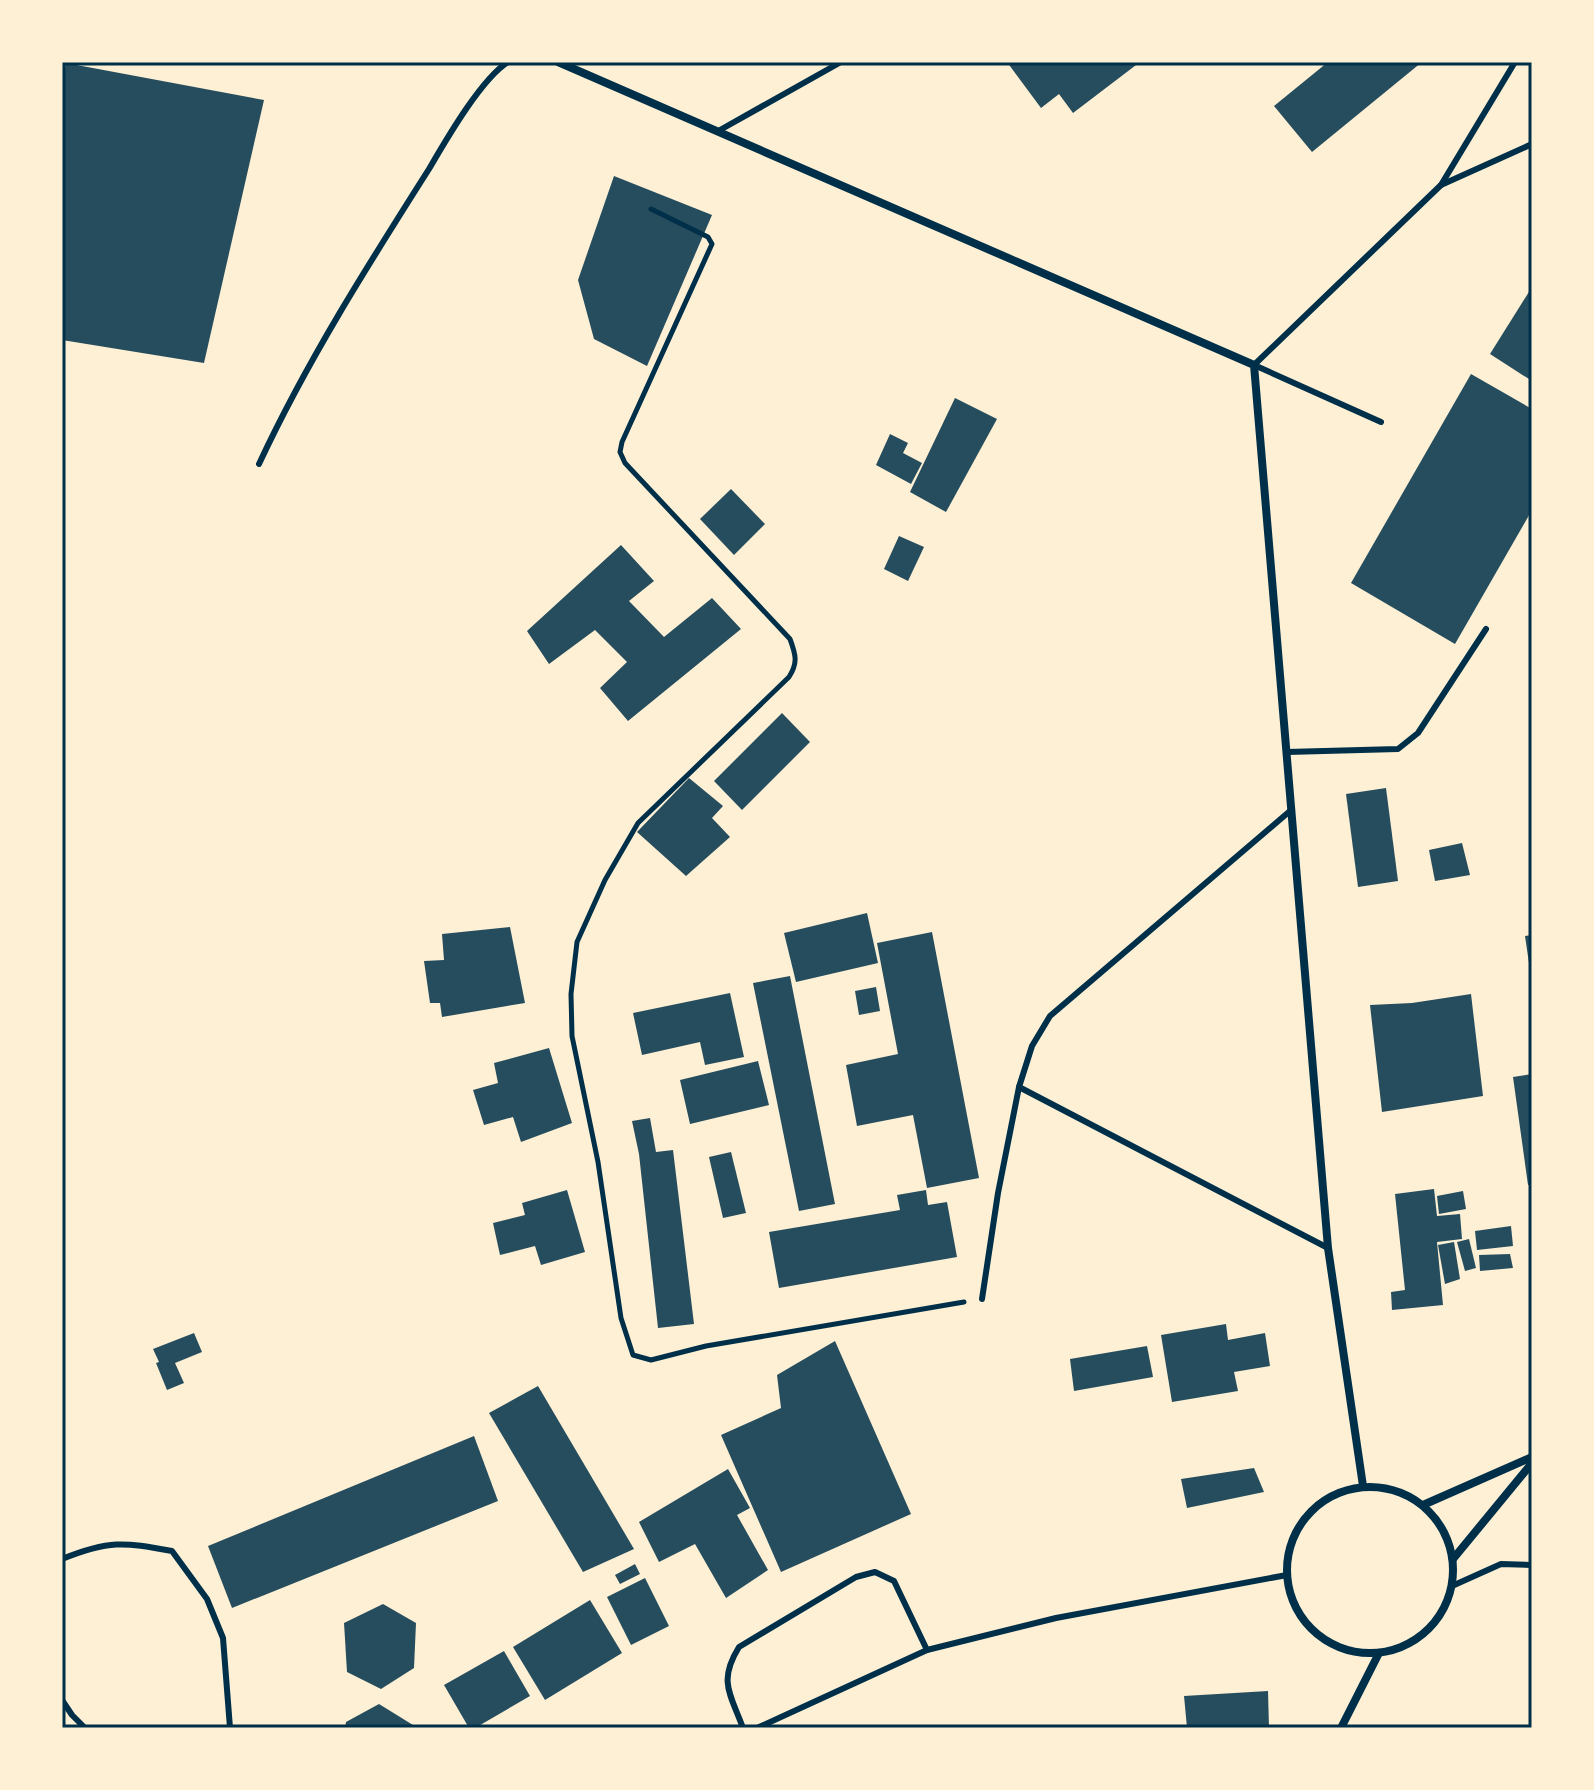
<svg xmlns="http://www.w3.org/2000/svg" width="1594" height="1790" viewBox="0 0 1594 1790" font-family="'Titillium Web',sans-serif">
	<style>
		.building { fill: #264d5e }
		.lines { fill: none; stroke-linecap: round; stroke-linejoin: round }
		.path { stroke: #003049; stroke-width: 5 }
		.service { stroke: #003049; stroke-width: 6 }
		.minor { stroke: #003049; stroke-width: 8 }
		.neatline { fill: none; stroke: #003049; stroke-width: 3 }
	</style>
	<rect width="100%" height="100%" fill="#fdf0d5"/>
	<!-- building -->
	<g class="building">
		<polygon points="1007,62 1140,62 1073,113 1059,94 1041,108"/>
		<polygon points="1328,62 1422,62 1312,152 1274,106"/>
		<polygon points="66,63 264,100 204,363 62,340 62,81"/>
		<polygon points="614,176 712,215 647,366 594,339 578,280"/>
		<polygon points="1532,287 1532,381 1490,354"/>
		<polygon points="1471,374 1532,409 1532,510 1455,644 1351,583"/>
		<polygon points="955,398 997,419 946,512 910,492"/>
		<polygon points="890,434 908,443 903,453 922,463 911,484 876,465"/>
		<polygon points="731,489 765,524 734,555 700,519"/>
		<polygon points="899,536 924,547 908,581 884,569"/>
		<polygon points="621,545 654,581 629,601 664,637 712,598 741,629 628,721 600,688 627,662 595,630 549,664 527,631"/>
		<polygon points="782,713 810,742 742,810 714,781"/>
		<polygon points="689,778 723,806 712,818 730,837 686,876 637,832"/>
		<polygon points="1386,788 1398,881 1358,887 1346,794"/>
		<polygon points="1462,843 1470,875 1435,881 1429,850"/>
		<polygon points="867,913 878,963 796,982 784,933"/>
		<polygon points="510,927 525,1003 442,1017 440,1003 430,1003 424,961 444,960 442,934"/>
		<polygon points="932,932 979,1178 927,1188 913,1115 857,1126 846,1065 898,1054 877,943"/>
		<polygon points="1532,935 1532,970 1530,970 1525,936"/>
		<polygon points="790,976 835,1204 799,1211 753,983"/>
		<polygon points="876,987 880,1011 859,1015 855,991"/>
		<polygon points="730,993 744,1057 705,1065 700,1042 642,1055 633,1013"/>
		<polygon points="1471,994 1483,1096 1382,1112 1370,1005 1412,1003"/>
		<polygon points="549,1048 572,1123 521,1142 513,1117 484,1125 473,1090 498,1083 494,1063"/>
		<polygon points="758,1061 769,1105 690,1124 680,1080"/>
		<polygon points="1532,1074 1532,1185 1528,1185 1513,1077"/>
		<polygon points="650,1118 656,1152 673,1150 694,1324 658,1328 639,1154 632,1121"/>
		<polygon points="731,1152 746,1213 723,1218 709,1157"/>
		<polygon points="1434,1189 1437,1216 1460,1214 1462,1239 1437,1242 1443,1305 1392,1310 1391,1292 1405,1290 1395,1194"/>
		<polygon points="567,1190 585,1252 541,1265 535,1246 500,1255 493,1223 525,1215 522,1203"/>
		<polygon points="926,1190 928,1205 947,1202 957,1257 779,1288 769,1232 900,1210 897,1195"/>
		<polygon points="1463,1191 1466,1209 1439,1214 1437,1196"/>
		<polygon points="1511,1226 1513,1246 1477,1250 1475,1231"/>
		<polygon points="1469,1239 1476,1268 1465,1271 1457,1242"/>
		<polygon points="1454,1242 1460,1279 1445,1284 1438,1245"/>
		<polygon points="1510,1254 1513,1268 1480,1271 1479,1255"/>
		<polygon points="1226,1324 1228,1340 1265,1333 1270,1366 1234,1372 1238,1391 1172,1402 1161,1335"/>
		<polygon points="194,1333 202,1352 175,1363 184,1383 167,1390 156,1363 159,1362 153,1349"/>
		<polygon points="835,1341 911,1514 781,1572 721,1435 781,1408 777,1375"/>
		<polygon points="1147,1346 1153,1377 1074,1391 1070,1359"/>
		<polygon points="538,1386 634,1549 583,1572 489,1413"/>
		<polygon points="474,1436 498,1501 232,1608 208,1546"/>
		<polygon points="1254,1468 1264,1492 1187,1508 1181,1479"/>
		<polygon points="728,1469 750,1508 737,1515 768,1570 726,1598 695,1544 659,1562 639,1522"/>
		<polygon points="635,1564 640,1574 620,1584 615,1575"/>
		<polygon points="645,1578 669,1626 631,1645 607,1597"/>
		<polygon points="590,1600 622,1653 545,1700 513,1647"/>
		<polygon points="383,1604 416,1623 414,1668 381,1689 347,1672 344,1623"/>
		<polygon points="504,1651 530,1696 475,1728 469,1728 444,1685"/>
		<polygon points="1268,1691 1269,1728 1187,1728 1184,1696"/>
		<polygon points="379,1704 413,1725 413,1728 345,1728 346,1722"/>
	</g>
	<g class="lines">
		<!-- path -->
		<path class="path" d="M651 209 708 237 712 244 622 442 620 452 625 463 790 639C796 655 798 663 789 677L638 823 605 880 577 942 571 994 572 1036 598 1162 621 1318 633 1355 651 1360 706 1346 964 1302"/>
		<!-- service -->
		<g class="service">
			<polyline points="720,130 841,62"/>
			<polyline points="1441,185 1532,144"/>
			<polyline points="1381,422 1254,365 1441,185 1515,62"/>
			<path d="M259 464C307 361 368 265 429 169 446 140 481 79 508 62"/>
			<polyline points="1287,752 1398,749 1418,733 1486,629"/>
			<polyline points="1290,811 1050,1016 1032,1046 1019,1087 1328,1248"/>
			<polyline points="982,1299 998,1193 1019,1087"/>
			<path d="M62 1559C109 1540 123 1542 172 1551L207 1599 223 1638 230 1728"/>
			<polyline points="1452,1586 1501,1564 1532,1565"/>
			<polyline points="62,1700 72,1715 85,1728"/>
			<path d="M743 1728C730 1693 718 1681 739 1647L856 1577 875 1572 894 1581 927 1650"/>
			<polyline points="757,1728 927,1650 1056,1618 1287,1575"/>
		</g>
		<!-- minor -->
		<g class="minor">
			<polyline points="558,62 1254,365 1328,1248 1363,1486"/>
			<circle cx="1370" cy="1570" r="83"/>
			<polyline points="1423,1505 1532,1457"/>
			<polyline points="1453,1559 1532,1463"/>
			<polyline points="1341,1728 1379,1653"/>
		</g>
	</g>
	<!-- border -->
	<rect width="1594" height="1790" fill="none" stroke="#fdf0d5" stroke-width="128"/>
	<rect x="64" y="64" width="1466" height="1662" class="neatline"/>
</svg>
